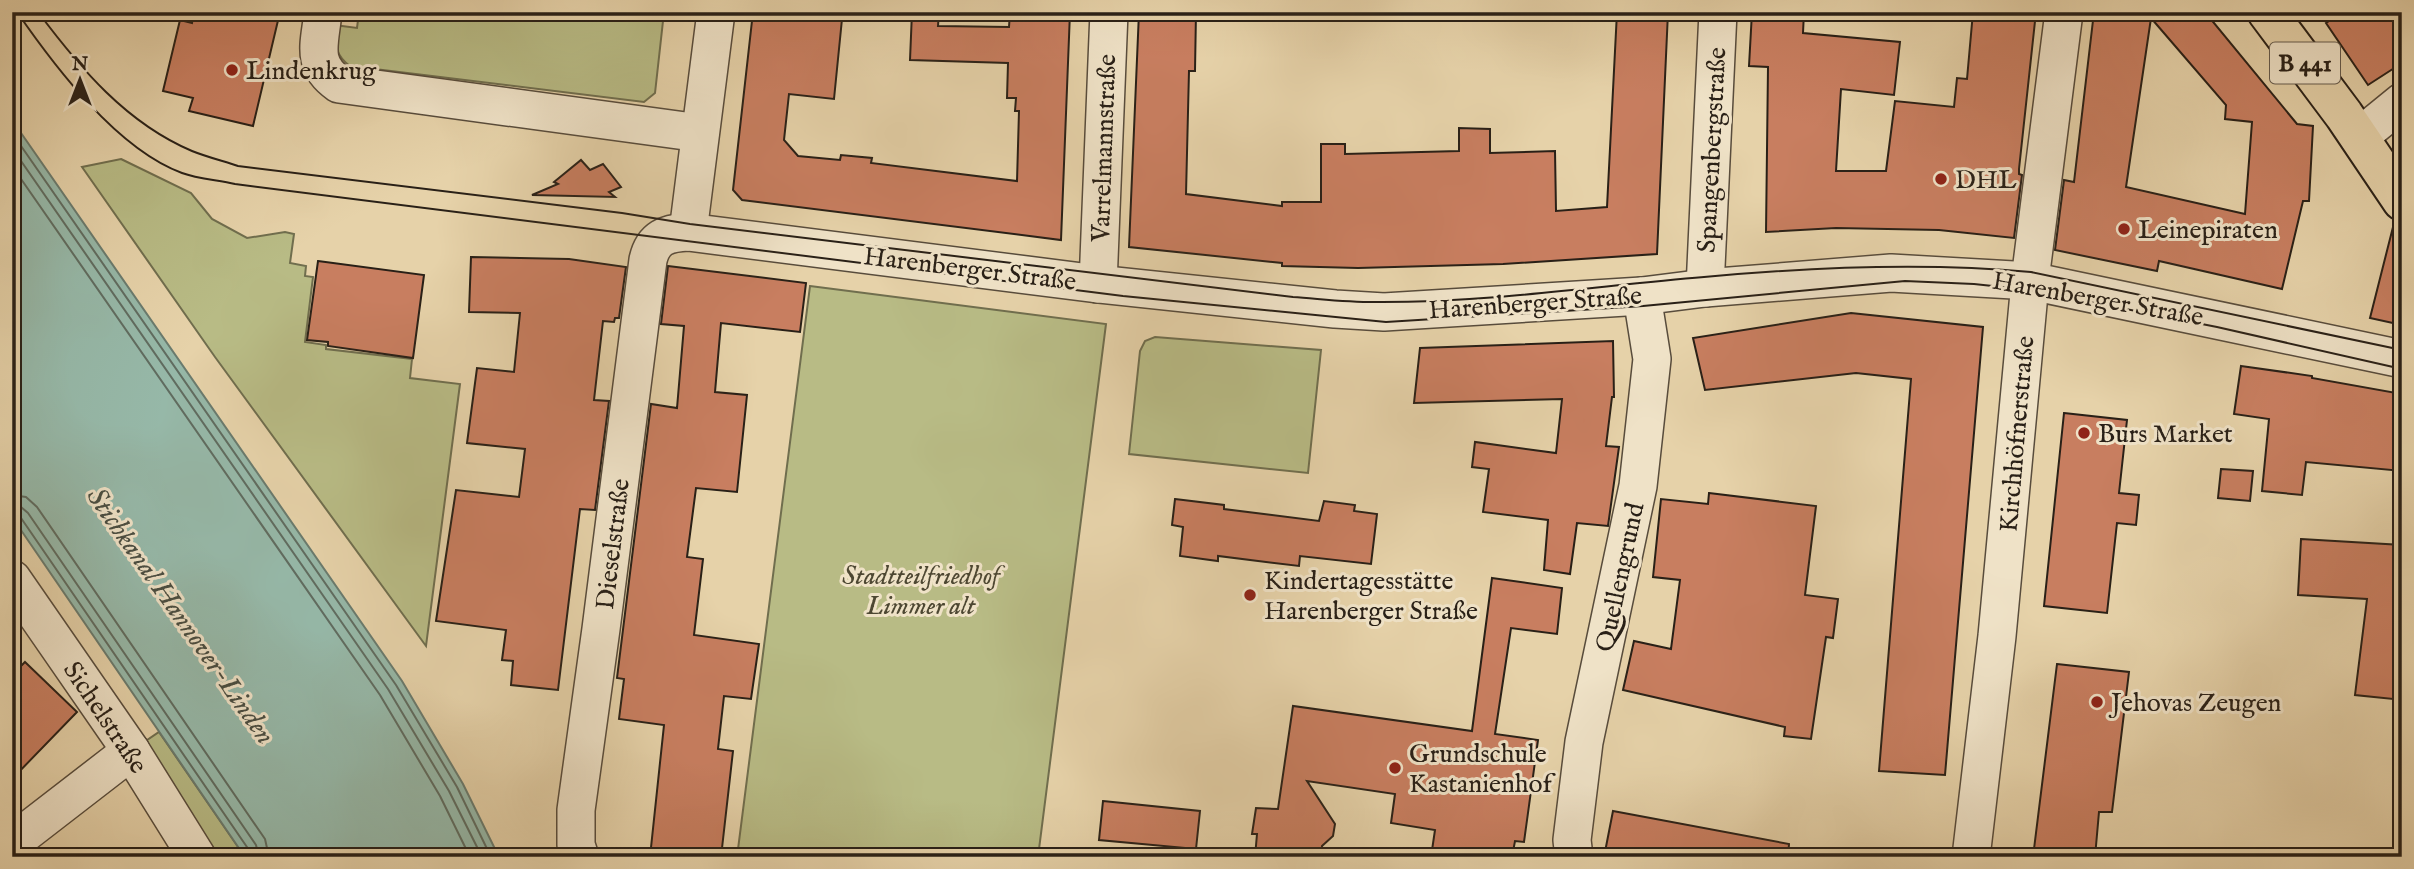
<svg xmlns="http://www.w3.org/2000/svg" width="2414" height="869" viewBox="0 0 2414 869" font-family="'IM FELL English',serif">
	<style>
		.green { fill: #b8bb85; stroke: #706e4e; stroke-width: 2 }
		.water { fill: #96b8a8; stroke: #6a7b6e; stroke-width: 2 }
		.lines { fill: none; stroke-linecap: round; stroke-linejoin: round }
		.shore { stroke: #606c60; stroke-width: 2 }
		.building { fill: #c87e60; stroke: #292017; stroke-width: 2; fill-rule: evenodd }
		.minor-casing { stroke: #584c3c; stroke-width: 40 }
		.major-casing { stroke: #292017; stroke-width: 42 }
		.minor { stroke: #efe2c7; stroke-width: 37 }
		.major { stroke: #e6d2a9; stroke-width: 38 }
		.tram { stroke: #292017; stroke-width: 2 }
		.poi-dot { fill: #8f2418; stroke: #efe2c7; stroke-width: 2.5 }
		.labels { text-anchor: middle; stroke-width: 6; stroke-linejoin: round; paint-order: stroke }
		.shield { fill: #efe2c7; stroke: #645a4c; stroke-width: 2 }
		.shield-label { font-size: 24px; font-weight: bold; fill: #292017 }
		.poi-label { font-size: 26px; fill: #292017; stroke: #efe2c7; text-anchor: start }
		.street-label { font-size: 26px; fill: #292017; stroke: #efe2c7 }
		.park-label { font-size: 26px; font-style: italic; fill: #4d4732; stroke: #efe2c7 }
		.water-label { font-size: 28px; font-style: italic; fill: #4a4e42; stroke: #efe2c7 }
	</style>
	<rect width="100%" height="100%" fill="#e6d2a9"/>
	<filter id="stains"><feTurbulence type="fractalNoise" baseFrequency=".00286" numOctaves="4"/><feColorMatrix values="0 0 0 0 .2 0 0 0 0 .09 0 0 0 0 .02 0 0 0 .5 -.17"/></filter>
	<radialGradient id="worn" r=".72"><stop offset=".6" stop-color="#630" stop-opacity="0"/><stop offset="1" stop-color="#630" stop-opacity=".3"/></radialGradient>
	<!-- green -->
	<g class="green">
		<path d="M359 12H664L655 93 644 102 350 66C335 56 335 43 334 25L357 28Z"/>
		<polygon points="121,159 191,193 212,219 247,238 285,232 294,234 290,263 306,266 305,276 313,277 305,342 326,345 326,349 412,359 410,378 460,384 426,646 215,357 82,167"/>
		<polygon points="810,286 1106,324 1038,857 737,857"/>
		<polygon points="1155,337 1321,350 1308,473 1129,454 1140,351 1145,341"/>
		<polygon points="159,732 245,857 197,857 131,751"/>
	</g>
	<!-- water -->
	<polygon class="water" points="12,120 402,681 463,784 499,857 245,857 12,517"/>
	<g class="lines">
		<!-- shore -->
		<g class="shore">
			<polyline points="12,133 396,685 457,787 491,857"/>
			<polyline points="12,148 388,689 449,791 482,857"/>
			<polyline points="12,166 380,695 440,796 470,857"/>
			<polyline points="12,495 26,497 37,507 265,839 269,857"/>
			<polyline points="12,505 21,507 28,513 256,845 259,857"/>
			<polyline points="12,514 21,518 249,850 250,857"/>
		</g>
	</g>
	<!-- building -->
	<g class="building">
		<polygon points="194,12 280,12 253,126 189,111 193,98 163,91 180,20 192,23"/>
		<polygon points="753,12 779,12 842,19 834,99 789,94 784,140 798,156 840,160 841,155 872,158 871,163 1017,181 1019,111 1015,111 1016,98 1007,98 1008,63 910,60 912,12 939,12 938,26 1009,27 1010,12 1070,12 1061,240 742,200 733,190"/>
		<polygon points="1139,12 1196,12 1195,71 1189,71 1186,194 1282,206 1282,202 1321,202 1321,144 1345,144 1345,154 1459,151 1459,128 1490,129 1490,153 1555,151 1556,211 1607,207 1617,12 1668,12 1657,254 1503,264 1358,268 1282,266 1282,263 1129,247"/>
		<polygon points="1752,12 1804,12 1803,33 1900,42 1894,95 1841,89 1836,171 1886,171 1895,101 1954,107 1957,78 1967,79 1973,12 2036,12 2019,169 2019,174 2022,175 2014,238 1939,230 1836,228 1766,232 1768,67 1749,66"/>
		<path d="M2094 12H2205L2297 124 2313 126 2309 201H2303L2282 289 2159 261 2157 271 2055 250 2064 180 2074 182ZM2151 18 2226 105 2225 119 2252 122 2245 214 2126 187Z"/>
		<polygon points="2343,12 2391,12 2402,29 2402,63 2368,85 2326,23"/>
		<polygon points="581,160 590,170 603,164 621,187 609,192 615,197 532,195 558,184 554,182"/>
		<polygon points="2393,227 2402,228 2402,325 2370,318"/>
		<polygon points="471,257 569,259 626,267 619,318 615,318 614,322 603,321 594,400 609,401 595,510 580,509 558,690 511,685 513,661 502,660 506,630 436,621 456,490 519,497 525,449 467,443 477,368 514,372 520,313 469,312"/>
		<polygon points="318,261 424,275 413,358 328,346 328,342 307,340"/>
		<polygon points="668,266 806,283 800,332 721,323 715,392 747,395 737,492 696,488 687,557 703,559 694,635 759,644 751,699 724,696 718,749 733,751 721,857 650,857 664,725 619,719 624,679 617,678 651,404 677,408 684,326 661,324"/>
		<polygon points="1851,313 1983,327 1945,775 1879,771 1911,379 1856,373 1705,390 1693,338"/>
		<polygon points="1613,341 1614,397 1612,397 1606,446 1619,447 1608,526 1577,523 1570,574 1544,570 1548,520 1483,512 1489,469 1472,467 1475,442 1556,453 1562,399 1414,403 1420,348"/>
		<polygon points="2241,366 2312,376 2312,378 2402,394 2402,471 2306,462 2302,495 2262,491 2269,419 2234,414"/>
		<polygon points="2064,413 2127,420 2119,493 2139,495 2136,525 2117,523 2107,613 2044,606"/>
		<polygon points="2221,469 2253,471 2250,501 2218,498"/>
		<polygon points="1709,493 1816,506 1805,595 1838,599 1833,638 1826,637 1811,739 1784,736 1785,727 1623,690 1634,641 1671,649 1680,580 1653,577 1661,499 1708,504"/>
		<polygon points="1175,499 1224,505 1224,509 1319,521 1324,501 1355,505 1354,511 1377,514 1371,564 1300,556 1299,566 1218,556 1218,561 1180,556 1183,527 1172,525"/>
		<polygon points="2301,539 2402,545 2402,680 2396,679 2393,699 2355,695 2367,599 2298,595"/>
		<polygon points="1492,578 1562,588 1557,634 1511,628 1495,734 1538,740 1524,842 1515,841 1512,857 1431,857 1435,830 1391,823 1395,794 1307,781 1335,824 1333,836 1322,846 1321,857 1255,857 1257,834 1252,834 1256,808 1278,809 1293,706 1472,731"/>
		<polygon points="25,662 77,712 12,779 12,675"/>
		<polygon points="2057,664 2129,672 2112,812 2099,812 2095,857 2033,857"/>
		<polygon points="1103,801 1200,811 1196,849 1099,840"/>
		<polygon points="1613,811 1789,844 1788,857 1604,857"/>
	</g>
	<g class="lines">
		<defs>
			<g id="minor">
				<path d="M323 12C320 43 310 64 339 84L700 133"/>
				<polyline points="2359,137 2402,102"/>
				<polyline points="688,232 716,12"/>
				<polyline points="1098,284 1109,12"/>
				<polyline points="1705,288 1718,12"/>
				<polyline points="12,579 131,751 197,857"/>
				<polyline points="12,843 131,751"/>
				<path d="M580 857 576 845V810L601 629 648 260C653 238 666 233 688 232L1098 284 1335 309 1384 312 1642 296 1705 288 1891 273 2031 281 2402 359"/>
				<polyline points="1574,857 1572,840 1584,742 1638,486 1652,359 1642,296"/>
				<polyline points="1971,857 1997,636 2031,272 2064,12"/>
			</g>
			<polyline id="major" points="2267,12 2344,115 2402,201"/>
		</defs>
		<!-- minor casing -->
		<use href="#minor" class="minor-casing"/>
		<!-- major casing -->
		<use href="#major" class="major-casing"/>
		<!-- minor -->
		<use href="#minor" class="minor"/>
		<!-- major -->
		<use href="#major" class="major"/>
		<!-- tram -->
		<g class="tram">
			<path d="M17 12C55 67 117 149 182 173 198 179 218 180 235 184L1123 296 1386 322 1643 306 1905 281 1974 284 2030 290 2217 327 2402 369"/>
			<path d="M38 12C80 68 126 123 192 151 207 157 223 161 238 166L622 213 690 224 1293 297C1322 299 1353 303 1382 302 1490 302 1597 286 1704 277 1812 267 1923 262 2031 272L2402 350"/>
		</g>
	</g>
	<!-- markers -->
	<g class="poi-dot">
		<circle cx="232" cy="70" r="7"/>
		<circle cx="1941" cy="179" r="7"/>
		<circle cx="2124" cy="229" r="7"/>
		<circle cx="2084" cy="433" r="7"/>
		<circle cx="1250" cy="595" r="7"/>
		<circle cx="2097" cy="702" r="7"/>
		<circle cx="1395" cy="768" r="7"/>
	</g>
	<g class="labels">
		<!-- shield labels -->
		<rect class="shield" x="2270" y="42.5" width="70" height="41" rx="5"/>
		<g class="shield-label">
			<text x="2305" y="71">B 441</text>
		</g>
		<!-- poi labels -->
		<g class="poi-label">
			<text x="246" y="79">Lindenkrug</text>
			<text x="1955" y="188">DHL</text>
			<text x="2138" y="238">Leinepiraten</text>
			<text x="2098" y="442">Burs Market</text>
			<text x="1264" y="589">Kindertagesstätte<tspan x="1264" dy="30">Harenberger Straße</tspan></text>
			<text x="2111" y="711">Jehovas Zeugen</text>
			<text x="1409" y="762">Grundschule<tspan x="1409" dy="30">Kastanienhof</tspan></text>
		</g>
		<!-- street labels -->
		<g class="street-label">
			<text transform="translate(1103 148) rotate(-88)" y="9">Varrelmannstraße</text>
			<text transform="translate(1711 150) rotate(-87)" y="9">Spangenbergstraße</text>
			<text transform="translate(970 268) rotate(7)" y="9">Harenberger Straße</text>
			<text transform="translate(2098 298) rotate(10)" y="9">Harenberger Straße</text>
			<text transform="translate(1535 302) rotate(-4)" y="9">Harenberger Straße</text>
			<text transform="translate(2016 434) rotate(-85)" y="9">Kirchhöfnerstraße</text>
			<text transform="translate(612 544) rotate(-83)" y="9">Dieselstraße</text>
			<text transform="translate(1619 577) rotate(-78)" y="9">Quellengrund</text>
			<text transform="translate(106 717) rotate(56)" y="9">Sichelstraße</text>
		</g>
		<!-- park labels -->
		<g class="park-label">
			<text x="921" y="584">Stadtteilfriedhof<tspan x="921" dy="30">Limmer alt</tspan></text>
		</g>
		<!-- water labels -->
		<g class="water-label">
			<text transform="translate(182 615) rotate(55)" y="10">Stichkanal Hannover-Linden</text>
		</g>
	</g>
	<!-- margin -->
	<rect width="2414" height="869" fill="none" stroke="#e6d2a9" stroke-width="42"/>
	<rect x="14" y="14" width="2386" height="841" fill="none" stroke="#292017" stroke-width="3.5"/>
	<rect x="21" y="21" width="2372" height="827" fill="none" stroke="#292017" stroke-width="2"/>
	<!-- north arrow -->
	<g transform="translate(80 80)" stroke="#efe2c7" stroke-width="5" paint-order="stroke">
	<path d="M0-5L12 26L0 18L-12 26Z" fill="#292017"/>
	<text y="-10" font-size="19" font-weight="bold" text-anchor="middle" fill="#292017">N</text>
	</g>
	<rect width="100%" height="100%" filter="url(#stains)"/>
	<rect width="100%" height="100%" fill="url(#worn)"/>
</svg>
